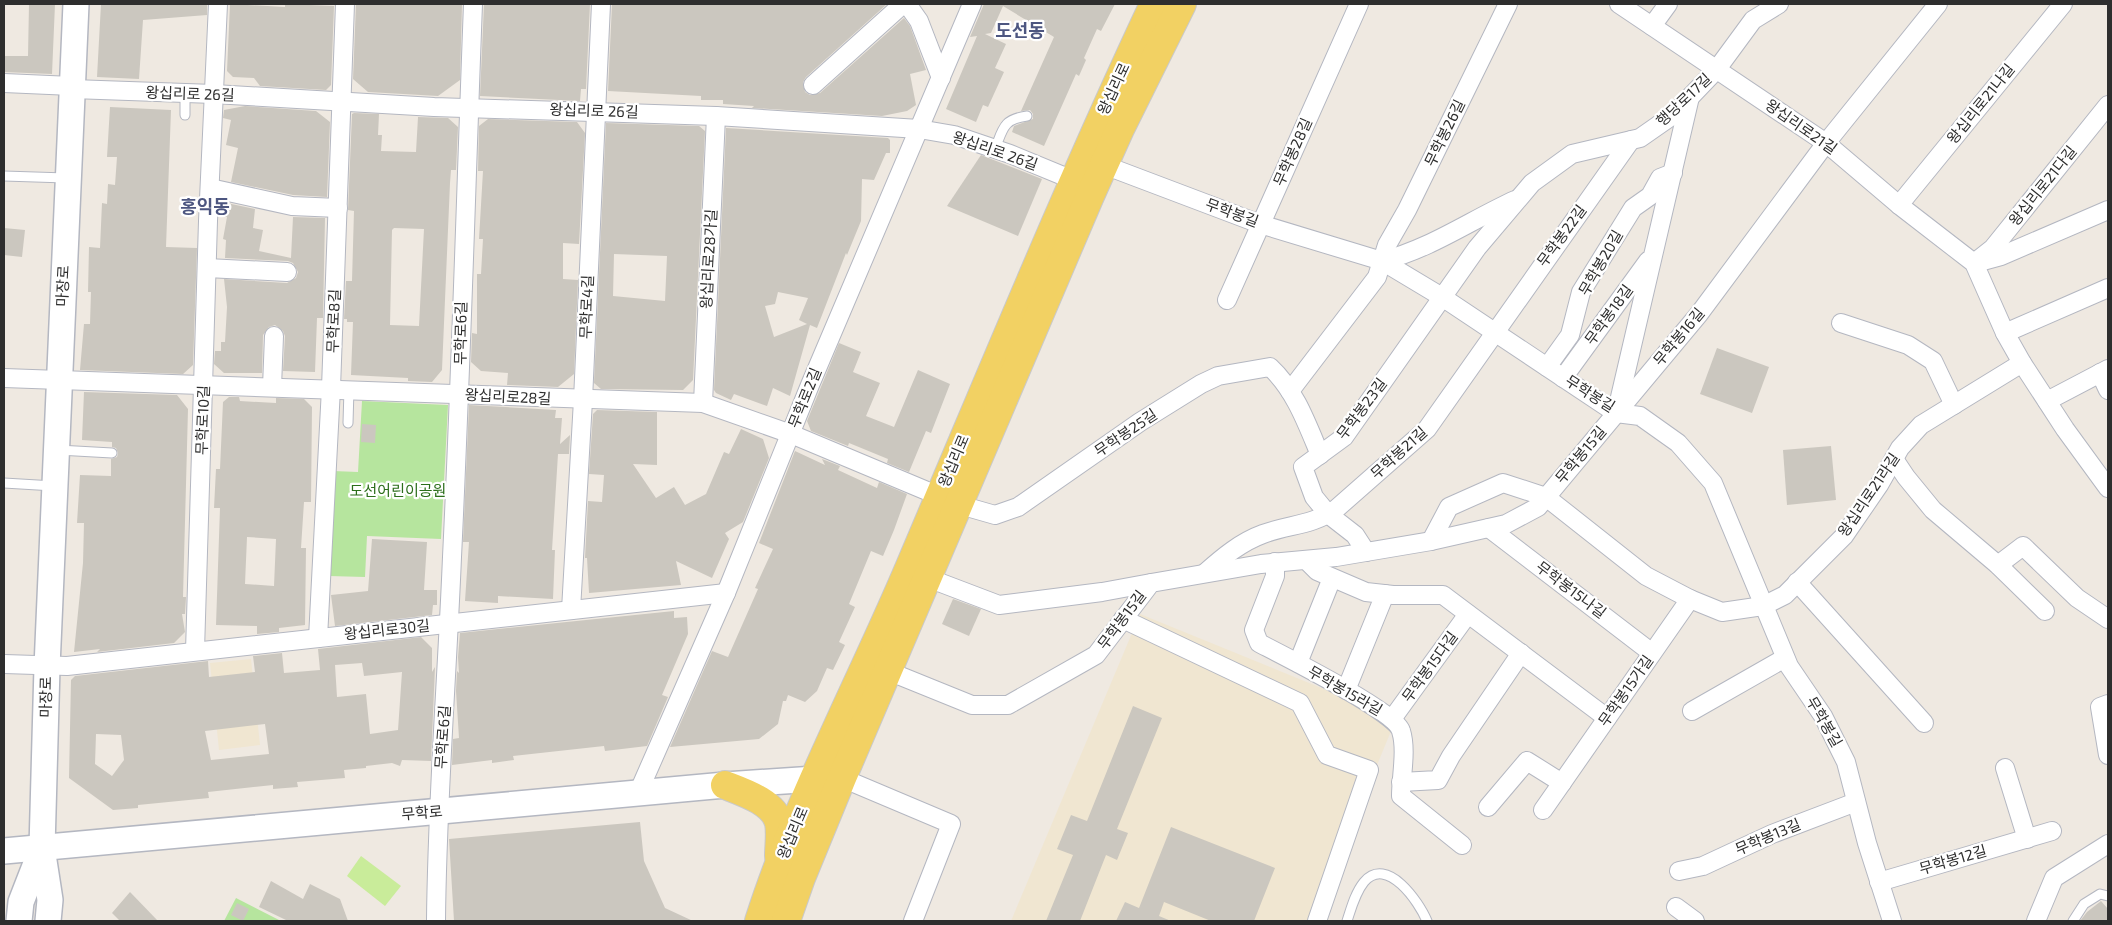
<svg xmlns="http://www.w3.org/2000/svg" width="2112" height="925" viewBox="0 0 2112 925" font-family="'Exo 2','Noto Sans KR',sans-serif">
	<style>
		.education { fill: #f0e6d1 }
		.green { fill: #b6e59e }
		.pitch { fill: #c9ec9a }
		.building { fill: #cbc7bf; fill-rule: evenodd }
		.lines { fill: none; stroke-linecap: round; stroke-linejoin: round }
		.service-casing { stroke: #b4b7c1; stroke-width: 11 }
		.minor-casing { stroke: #b4b7c1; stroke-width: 20 }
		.secondary-casing { stroke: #b4b7c1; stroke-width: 28 }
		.primary-casing { stroke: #c9c9c9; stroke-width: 30 }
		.service { stroke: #fff; stroke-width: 9 }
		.minor { stroke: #fff; stroke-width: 18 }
		.secondary { stroke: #fff; stroke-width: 25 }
		.primary { stroke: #f2d163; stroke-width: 28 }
		.labels { text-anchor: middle; stroke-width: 4.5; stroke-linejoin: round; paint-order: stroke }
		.street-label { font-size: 15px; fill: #2e2e2e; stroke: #fff }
		.park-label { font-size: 15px; fill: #2c6e1b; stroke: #fff }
		.quarter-label { font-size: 18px; font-weight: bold; fill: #4d5680; stroke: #fff }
	</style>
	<rect width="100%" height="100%" fill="#efe9e1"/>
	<!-- education -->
	<g class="education">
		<polygon points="1140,614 1363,705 1391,731 1313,921 1011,921"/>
		<polygon points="251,659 260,745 219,750 210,663"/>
	</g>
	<!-- green -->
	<g class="green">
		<polygon points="362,401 448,405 441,539 367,536 365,577 329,576 333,471 358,472"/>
		<polygon points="236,898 281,921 224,921"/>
	</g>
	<!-- pitch -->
	<polygon class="pitch" points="361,856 401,886 385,906 347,876"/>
	<!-- building -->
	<g class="building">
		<polygon points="29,4 55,4 52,74 4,72 4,56 28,56"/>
		<polygon points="101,4 207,4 207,15 143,20 139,79 97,77"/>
		<polygon points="230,4 285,7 285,4 334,6 331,85 326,90 260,86 254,78 233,77 227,71"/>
		<polygon points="356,4 462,4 460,80 438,96 368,92 353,79"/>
		<polygon points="484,4 590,4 586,89 581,89 580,101 480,96"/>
		<polygon points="612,4 887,4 806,77 803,82 805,92 810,95 820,93 904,18 910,26 926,70 910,74 916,105 907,111 882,116 752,108 754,106 723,104 723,100 701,100 701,96 608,91"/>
		<polygon points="984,4 1115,4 1101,31 1097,29 1084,58 1086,60 1079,76 1076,74 1044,146 1012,132 1014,126 1033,119 1033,114 1030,110 1021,111 1054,37 1003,6 991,33 985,34 1006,44 995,68 1004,72 988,107 983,105 976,122 946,109 977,36 970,37"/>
		<polygon points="245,106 316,111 330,122 327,197 293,195 231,182 238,148 226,145 231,120 223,118 224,110"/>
		<polygon points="110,107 171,110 166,247 197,248 193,365 183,374 80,370 84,324 90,324 91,292 88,292 89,247 100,248 102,203 107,204 108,184 115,185 117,157 107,157"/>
		<path d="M354 113 379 114 378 135H382L381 151 416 152 418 117 448 118 458 127 456 170H451L450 183 442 370 432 382 408 381V378L351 375 353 322H347V319H344L346 281H352L354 211 348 210 352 114ZM394 228 424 229 419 326 390 325 392 230Z"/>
		<polygon points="488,119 577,122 585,133 579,244 563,243 563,279 578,280 574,374 558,387 507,385 508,373 481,371 471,362 472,333 477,334 477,274 481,274 483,239 479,239 483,171 478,171 479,126"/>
		<path d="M606 123 699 126 705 131 693 380 683 390 601 389 594 383ZM614 254 667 256 665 301 613 296Z"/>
		<path d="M726 128 888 138 890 140V153H886L874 180 862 179 861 221 847 255 846 253 817 328 810 325 790 396 773 388 767 406 734 394 731 400 716 393 714 390ZM778 292 808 298 799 320 807 324 774 337 765 306 775 304Z"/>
		<polygon points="981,155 1042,179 1018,236 947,206"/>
		<polygon points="222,202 255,209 253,228 263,230 259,251 291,258 293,217 325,218 323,318 317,318 315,372 283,371 285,336 283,331 275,325 269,327 263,335 262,373 224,373 214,364 215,351 221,351 221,342 225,342 227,307 224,279 287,283 296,278 298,272 293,263 288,261 225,258 226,240 223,239 227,217 223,216"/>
		<polygon points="4,228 25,230 22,257 4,255"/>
		<polygon points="839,343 861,352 853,372 880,383 866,416 894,427 918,370 950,384 931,433 926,431 909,472 887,463 888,459 849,443 848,446 811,431 807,421"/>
		<polygon points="1717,348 1769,367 1752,413 1700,394"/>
		<polygon points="84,392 177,395 188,409 183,597 186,597 185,614 182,614 185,632 174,643 97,652 100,649 74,652 83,563 84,523 77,523 80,475 111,476 111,459 117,457 118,453 116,448 112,447 112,442 82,440"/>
		<path d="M229 397H239L240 401 276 403V398L304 399 312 407 311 502H304L301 548H306L305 625 279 628V632L257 634V626L216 625 220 508H214L216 469H220L223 402ZM247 537 276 539 274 586 245 584Z"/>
		<polygon points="469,405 556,410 555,418 562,418 560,444 570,435 569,454 558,454 552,550 555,550 553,599 498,596 498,603 465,601 469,542 463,542"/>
		<polygon points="597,410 657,412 657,465 633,464 656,498 674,487 685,505 706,494 724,452 729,454 741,429 763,439 769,458 743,522 725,533 729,539 712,578 676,561 681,585 589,593 587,558 585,558 588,501 602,502 604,475 589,474 593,414"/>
		<polygon points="362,424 376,425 375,443 361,442"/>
		<polygon points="1831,446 1836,500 1787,505 1783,450"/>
		<polygon points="795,451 825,465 822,459 840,466 838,470 877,488 879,482 907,494 894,530 883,556 871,551 849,604 855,607 839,642 845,645 833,670 827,668 817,691 805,702 788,695 786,701 783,701 778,724 759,739 670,747 712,651 728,657 758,589 755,588 773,549 759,543"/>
		<polygon points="372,539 427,542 424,590 437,590 437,605 433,605 432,615 335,626 331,595 368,591"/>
		<polygon points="953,599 981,609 969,636 942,624"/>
		<polygon points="674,611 674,618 687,617 688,634 662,695 668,697 647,746 605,751 604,746 513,756 514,760 492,763 492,760 452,765 453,739 459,738 456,691 457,671 459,673 458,657 460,633"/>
		<path d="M421 637 432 648V672L435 667 431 761 402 760 400 766 392 763 366 766V768L344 770 345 778 297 782 298 787 273 789V785L208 792 209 798 138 805V808L113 810 69 778 71 680 75 676 208 661 209 677 255 672 253 656 282 653 284 673 320 670 318 649ZM362 663 364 676 402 672 398 730 370 734 366 694 337 697 335 665ZM265 724 269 754 211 760 205 731ZM96 734 121 735 124 760 112 776 95 764Z"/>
		<polygon points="1133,706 1162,718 1117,829 1128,833 1117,860 1106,855 1080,921 1046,921 1073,855 1057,849 1071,815 1087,821"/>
		<polygon points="640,822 644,861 665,908 693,921 454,921 449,839"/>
		<polygon points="1171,827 1275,868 1254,921 1211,921 1164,902 1159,916 1171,921 1116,921 1125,902 1139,908"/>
		<polygon points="271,881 303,899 310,884 340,899 348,921 288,921 259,907"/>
		<polygon points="130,892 158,921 120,921 112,913"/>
		<polygon points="2101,901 2108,909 2108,921 2080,921 2087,912"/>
		<polygon points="237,903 249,909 243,921 231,915"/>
	</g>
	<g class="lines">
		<defs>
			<g id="service">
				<polyline points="185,115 185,93"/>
				<path d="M995 149C1003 129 1003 119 1027 116"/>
				<polyline points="4,176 66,178"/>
				<polyline points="348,423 349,389"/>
				<polyline points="58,450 112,453"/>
				<polyline points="4,483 54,486"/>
				<path d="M1347 921C1351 909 1355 893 1364 882 1387 855 1419 902 1427 921"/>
				<polyline points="2073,921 2084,904 2100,894 2108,896"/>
			</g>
			<g id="minor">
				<polyline points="907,4 919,21 941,78"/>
				<polyline points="1619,4 1826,143 1899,205 1974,263 2005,333 2022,363 2065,429 2108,488"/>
				<polyline points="1652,26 1668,4"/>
				<polyline points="4,83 72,86"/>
				<polyline points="813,85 903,4"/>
				<polyline points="72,89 214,94 434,107 716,116 919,129 954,135 1010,154 1073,180 1104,165 1260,224 1382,261 1442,297 1616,413 1640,416 1678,443 1713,483 1789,666 1823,716 1846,762 1867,843 1892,921"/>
				<polyline points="210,188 292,206 338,208"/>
				<polyline points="1899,205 2063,4"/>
				<path d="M1382 261C1430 249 1471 220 1515 200"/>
				<polyline points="1979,262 2001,256 2108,210"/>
				<polyline points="1974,263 1993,248 2108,105"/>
				<polyline points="207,268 287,272"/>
				<polyline points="1227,300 1359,4"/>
				<polyline points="1841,323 1908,345 1933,361 1954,405"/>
				<polyline points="2005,333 2108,288"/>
				<polyline points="1547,367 1570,335 1581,292 1633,208 1650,196 1660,178 1673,173"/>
				<polyline points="2100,373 2108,390"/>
				<polyline points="4,378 703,403 791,434 939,496"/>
				<polyline points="1563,378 1648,261"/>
				<polyline points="272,387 274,336"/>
				<polyline points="1290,391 1377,277 1387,245 1407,210 1508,4"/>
				<polyline points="2047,401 2108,369"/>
				<polyline points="703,403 716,116"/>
				<polyline points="1617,410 1690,97"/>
				<polyline points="1894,459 1906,477 1933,510 1998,565 2045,611"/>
				<path d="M960 505 995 515 1018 507 1140 422 1201 384 1218 376 1270 367C1295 390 1307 424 1320 455"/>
				<polyline points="1489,528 1652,653"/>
				<polyline points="1431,541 1449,507 1503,483 1546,497 1646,576 1690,599 1722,612 1763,606 1785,595 1844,536 1879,485 1900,448 1921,425 2022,363"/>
				<polyline points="1366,552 1355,535 1328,514 1314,497 1303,467 1344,437 1477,248 1532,183 1572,154 1640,138 1673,115 1717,69 1753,20 1779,4"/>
				<polyline points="1306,560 1317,571 1366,592 1393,595 1443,595 1607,718"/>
				<path d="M1275 562V576L1254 630 1259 643C1282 655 1396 712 1401 731 1407 750 1401 776 1401 796L1462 845"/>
				<polyline points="1998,565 2023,546 2077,598 2108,619"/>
				<path d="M1205 573C1223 557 1241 542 1263 534 1290 524 1311 526 1336 509L1427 429 1631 140"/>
				<polyline points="928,578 999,605 1102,592 1151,583"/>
				<polyline points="1797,582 1924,723"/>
				<polyline points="571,610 583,400 601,4"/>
				<polyline points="1123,619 1300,703 1327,755 1369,770 1317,921"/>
				<polyline points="318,638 331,388 345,4"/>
				<polyline points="195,651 208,221 218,4"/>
				<polyline points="1298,663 1332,578"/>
				<polyline points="4,664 67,666 726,593"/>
				<polyline points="888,671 972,705 1008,705 1096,655 1151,583 1261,564 1336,557 1431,541 1506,524 1538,507 1699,314 1826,143 1938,4"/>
				<polyline points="1346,690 1385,594"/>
				<polyline points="2108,704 2100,707 2108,755"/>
				<polyline points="1692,711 1785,658"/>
				<polyline points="1392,719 1468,614"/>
				<polyline points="2005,768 2027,839"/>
				<polyline points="842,778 951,824 913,921"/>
				<polyline points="1401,782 1438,780 1451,756 1521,653"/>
				<polyline points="638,793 726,593 810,385 972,4"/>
				<polyline points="1488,807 1527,761 1562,783"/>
				<polyline points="1543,810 1690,599"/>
				<polyline points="1679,871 1703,866 1772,834 1856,802"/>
				<polyline points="1879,882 2052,831"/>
				<polyline points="1676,907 1695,921"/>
				<path d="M436 921C437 800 447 679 452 557 461 373 466 188 473 4"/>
				<polyline points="2036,921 2054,878 2108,844"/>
			</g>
			<g id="secondary">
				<polyline points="4,851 725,785 815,779 832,786"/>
				<polyline points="19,921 21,902 42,848"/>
				<polyline points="48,921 50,900 42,848 47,667 76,4"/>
			</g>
			<g id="primary">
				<path d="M725 785C743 792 774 802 779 823 781 833 779 846 779 856"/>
				<path d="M759 921C798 799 860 684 910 566 990 378 1067 189 1154 4"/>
				<polyline points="786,921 801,878 842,778 1090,196 1120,129 1182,4"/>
			</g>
		</defs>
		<!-- service casing -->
		<use href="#service" class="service-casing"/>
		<!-- minor casing -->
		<use href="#minor" class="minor-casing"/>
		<!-- secondary casing -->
		<use href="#secondary" class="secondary-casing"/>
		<!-- primary casing -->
		<use href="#primary" class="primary-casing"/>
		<!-- service -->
		<use href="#service" class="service"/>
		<!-- minor -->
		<use href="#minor" class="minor"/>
		<!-- secondary -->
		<use href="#secondary" class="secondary"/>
		<!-- primary -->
		<use href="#primary" class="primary"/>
	</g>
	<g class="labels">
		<!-- street labels -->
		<g class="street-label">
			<text transform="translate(1114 89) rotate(-65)" y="5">왕십리로</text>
			<text transform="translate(190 94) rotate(2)" y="5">왕십리로 26길</text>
			<text transform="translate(1684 100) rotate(-43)" y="5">행당로17길</text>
			<text transform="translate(1981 104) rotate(-51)" y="5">왕십리로21나길</text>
			<text transform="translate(594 111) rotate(2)" y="5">왕십리로 26길</text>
			<text transform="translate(1801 127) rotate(35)" y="5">왕십리로21길</text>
			<text transform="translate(1445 133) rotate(-64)" y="5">무학봉26길</text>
			<text transform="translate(995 151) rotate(19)" y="5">왕십리로 26길</text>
			<text transform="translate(1293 152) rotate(-66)" y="5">무학봉28길</text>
			<text transform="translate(2043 186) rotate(-51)" y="5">왕십리로21다길</text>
			<text transform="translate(1232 213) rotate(20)" y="5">무학봉길</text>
			<text transform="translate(1562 236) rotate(-54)" y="5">무학봉22길</text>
			<text transform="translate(709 259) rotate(-87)" y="5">왕십리로28가길</text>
			<text transform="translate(1601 263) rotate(-60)" y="5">무학봉20길</text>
			<text transform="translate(63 286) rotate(-87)" y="5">마장로</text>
			<text transform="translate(587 307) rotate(-88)" y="5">무학로4길</text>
			<text transform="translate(1609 315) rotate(-54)" y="5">무학봉18길</text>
			<text transform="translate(334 321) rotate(-88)" y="5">무학로8길</text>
			<text transform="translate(461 333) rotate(-89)" y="5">무학로6길</text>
			<text transform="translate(1679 337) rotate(-50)" y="5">무학봉16길</text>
			<text transform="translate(1590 394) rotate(32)" y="5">무학봉길</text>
			<text transform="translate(508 397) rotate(3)" y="5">왕십리로28길</text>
			<text transform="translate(805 398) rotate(-68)" y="5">무학로2길</text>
			<text transform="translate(1362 409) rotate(-53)" y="5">무학봉23길</text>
			<text transform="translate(203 420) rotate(-88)" y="5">무학로10길</text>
			<text transform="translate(1126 433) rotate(-34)" y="5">무학봉25길</text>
			<text transform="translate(1399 453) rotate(-42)" y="5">무학봉21길</text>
			<text transform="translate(1581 455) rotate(-50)" y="5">무학봉15길</text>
			<text transform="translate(954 461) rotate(-67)" y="5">왕십리로</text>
			<text transform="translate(1869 495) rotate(-56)" y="5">왕십리로21라길</text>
			<text transform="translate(1571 590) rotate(37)" y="5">무학봉15나길</text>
			<text transform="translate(1122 620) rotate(-53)" y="5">무학봉15길</text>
			<text transform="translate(387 630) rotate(-6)" y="5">왕십리로30길</text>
			<text transform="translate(1430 667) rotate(-54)" y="5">무학봉15다길</text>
			<text transform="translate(1345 691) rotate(30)" y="5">무학봉15라길</text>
			<text transform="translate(1626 691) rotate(-55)" y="5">무학봉15가길</text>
			<text transform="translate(46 697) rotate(-89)" y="5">마장로</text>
			<text transform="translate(1824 722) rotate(60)" y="5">무학봉길</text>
			<text transform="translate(443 737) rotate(-86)" y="5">무학로6길</text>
			<text transform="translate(422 813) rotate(-5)" y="5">무학로</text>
			<text transform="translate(793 833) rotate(-67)" y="5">왕십리로</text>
			<text transform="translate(1768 837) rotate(-23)" y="5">무학봉13길</text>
			<text transform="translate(1953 860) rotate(-16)" y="5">무학봉12길</text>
		</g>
		<!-- park labels -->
		<g class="park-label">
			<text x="398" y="496">도선어린이공원</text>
		</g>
		<!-- quarter labels -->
		<g class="quarter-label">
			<text x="1020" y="37">도선동</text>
			<text x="205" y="213">홍익동</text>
		</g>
	</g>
	<!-- border -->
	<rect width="2112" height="925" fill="none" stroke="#2e2e2e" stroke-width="10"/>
</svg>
